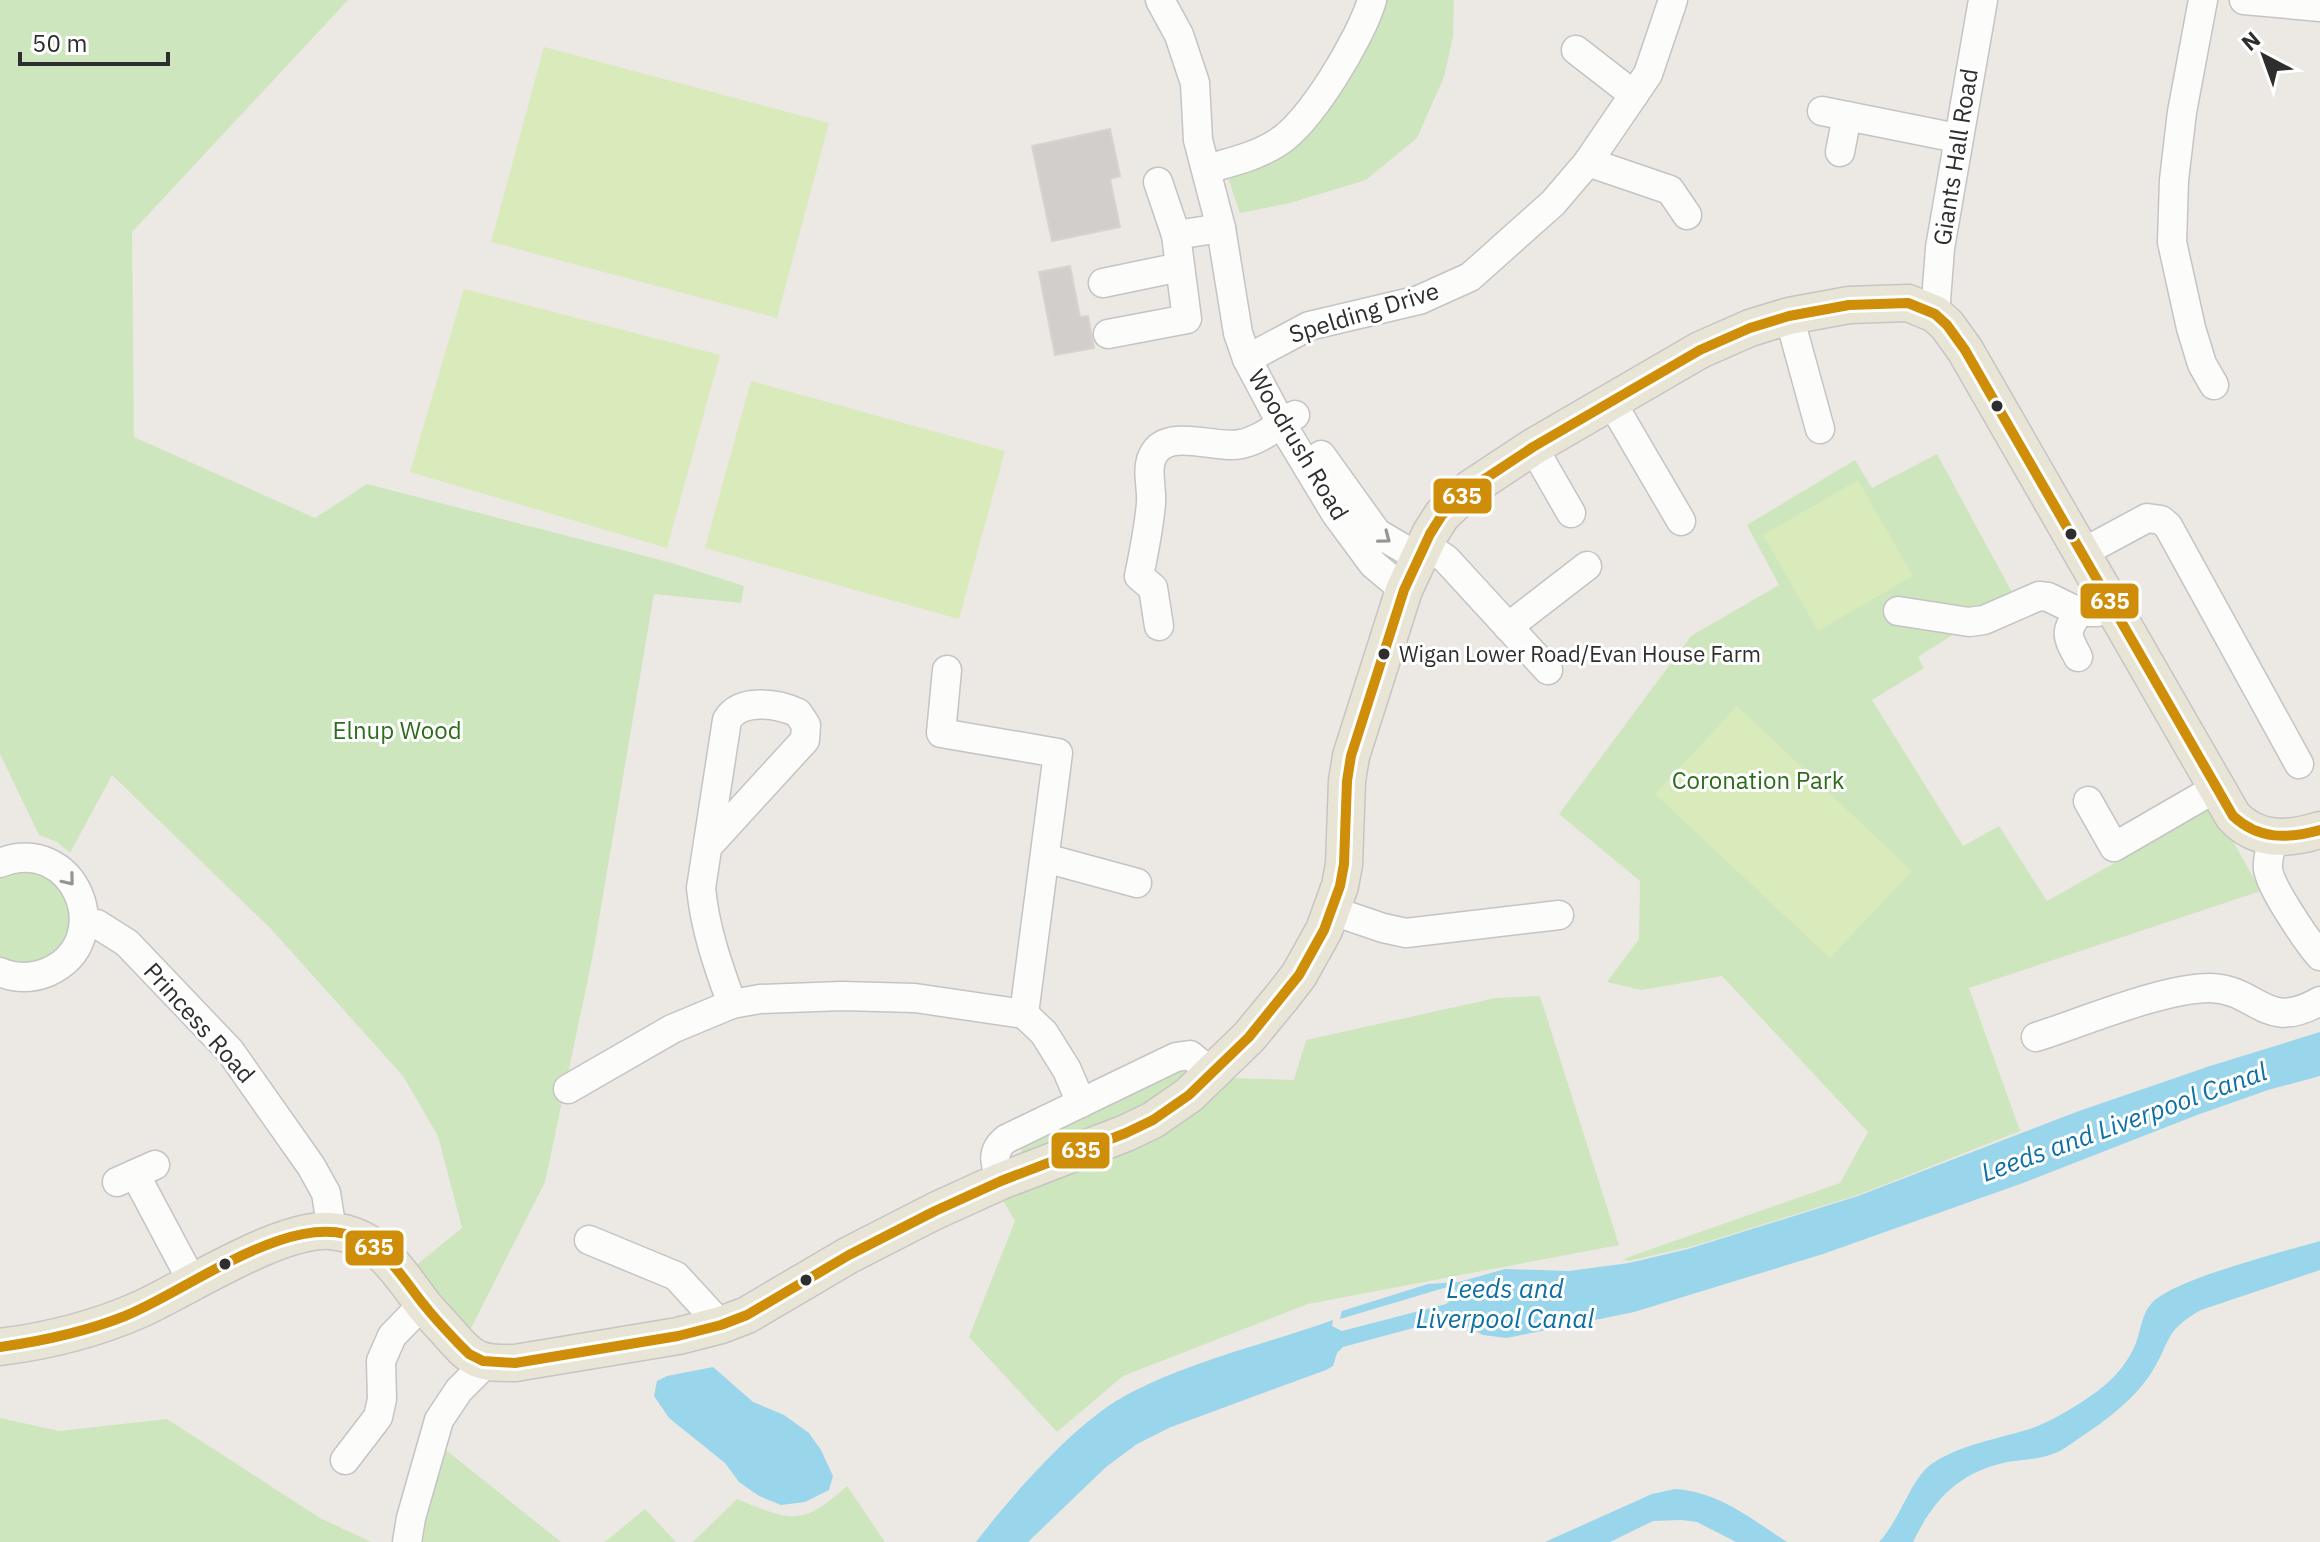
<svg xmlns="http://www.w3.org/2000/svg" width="2320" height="1542" viewBox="0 0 2320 1542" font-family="'IBM Plex Sans',sans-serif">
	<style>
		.green { fill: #cee6be }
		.pitch { fill: #d9eabb }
		.water { fill: #99d6ec }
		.building { fill: #d1cecb; stroke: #d7d4d0; stroke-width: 2 }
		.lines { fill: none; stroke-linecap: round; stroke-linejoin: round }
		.minor-casing { stroke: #c5c4c5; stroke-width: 31 }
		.major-casing { stroke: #c6c5c4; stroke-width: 39 }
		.minor { stroke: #fcfcfb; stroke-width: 28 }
		.major { stroke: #e8e4d6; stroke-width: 36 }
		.bus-1-casing { stroke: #fff; stroke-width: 16 }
		.bus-1 { stroke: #cf8e09; stroke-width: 10 }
		.oneway { stroke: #959594 }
		.bus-dot { fill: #2e2e2e; stroke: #fff; stroke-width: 3 }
		.labels { text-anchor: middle; stroke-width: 6; stroke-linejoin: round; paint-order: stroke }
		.bus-label { font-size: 22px; fill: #2e2e2e; stroke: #fff; text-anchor: start }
		.street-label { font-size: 24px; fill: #2e2e2e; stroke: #fff }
		.park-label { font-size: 24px; fill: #2c6e1b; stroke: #fff }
		.water-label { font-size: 26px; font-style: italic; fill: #0d6fa3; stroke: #fff }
		.line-badge { stroke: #fff; stroke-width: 3 }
		.badge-label { font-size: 22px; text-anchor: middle; font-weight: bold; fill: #fff }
	</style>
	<rect width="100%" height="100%" fill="#ece8e4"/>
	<!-- green -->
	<g class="green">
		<polygon points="0,0 348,0 132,232 134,437 315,518 367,484 672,563 744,586 741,603 654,594 592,960 545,1182 468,1334 414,1267 462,1228 438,1136 403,1076 271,929 112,775 70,853 57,842 39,835 0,754"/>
		<polygon points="1381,0 1454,0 1453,37 1444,77 1417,138 1366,180 1290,203 1240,213 1227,175 1294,143"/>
		<polygon points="1937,454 2014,596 1918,657 1924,668 1872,700 1963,846 1999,826 2047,901 2210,809 2225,827 2261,891 1969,988 2020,1131 1858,1195 1690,1247 1628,1261 1623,1259 1840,1183 1868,1132 1722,976 1642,990 1607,982 1639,939 1640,881 1559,814 1691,636 1779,585 1747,525 1855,460 1872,488"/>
		<polygon points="29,866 57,881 70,909 70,925 65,940 55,952 41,962 24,966 0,961 0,870"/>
		<polygon points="1540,996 1619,1245 1308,1304 1123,1376 1057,1432 969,1337 1015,1221 999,1194 1227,1078 1294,1080 1306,1040 1496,998"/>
		<path d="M1170 1066 1191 1068C1154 1113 1074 1135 1021 1156V1143Z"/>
		<polygon points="0,1418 59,1431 167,1419 320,1518 371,1542 0,1542"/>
		<polygon points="442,1447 561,1542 417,1542"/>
		<path d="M847 1486 885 1542H693L737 1499C791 1521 802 1527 847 1486Z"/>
		<polygon points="645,1509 676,1542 605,1542"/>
	</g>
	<!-- pitch -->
	<g class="pitch">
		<polygon points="544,47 829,123 777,318 491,242"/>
		<polygon points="464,289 720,355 667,548 410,472"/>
		<polygon points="751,381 1005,451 959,619 705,548"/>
		<polygon points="1858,480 1913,576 1818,631 1763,535"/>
		<polygon points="1737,706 1912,871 1830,958 1655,794"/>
	</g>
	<!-- water -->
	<g class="water">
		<path d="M2320 1032V1076L2268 1090 2197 1115 2023 1183 1823 1254 1634 1312 1507 1338 1483 1335 1450 1318 1343 1347 1337 1353 1333 1366 1326 1370 1171 1427 1137 1444 1106 1467 1028 1542H976C1013 1494 1076 1421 1130 1393 1194 1360 1266 1344 1333 1320L1332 1326 1342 1331 1446 1304 1458 1294 1453 1287 1444 1288 1340 1319 1342 1311 1428 1284 1459 1282 1505 1269 1569 1271 1629 1263 1688 1249 1858 1196 2079 1111 2210 1066Z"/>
		<path d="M2320 1241V1270L2201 1310C2164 1331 2172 1339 2153 1370 2136 1398 2108 1419 2081 1437 2073 1442 2064 1450 2055 1453 2040 1460 2023 1459 2007 1462 1958 1473 1934 1499 1913 1542H1879C1901 1519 1911 1477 1933 1463 1962 1444 1998 1439 2030 1429 2050 1422 2072 1409 2089 1397 2109 1384 2127 1366 2136 1343 2141 1330 2141 1316 2151 1304 2170 1280 2286 1251 2320 1241Z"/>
		<polygon points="713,1367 753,1402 784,1415 809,1433 821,1450 833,1476 829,1490 805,1502 781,1505 759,1496 739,1482 725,1463 669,1418 654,1396 657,1381 667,1376"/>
		<path d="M1675 1489C1720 1492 1751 1519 1787 1542H1736L1697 1522 1682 1520 1653 1521 1610 1542H1545L1652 1494Z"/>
	</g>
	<!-- building -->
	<g class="building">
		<polygon points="1110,129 1120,176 1110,179 1120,227 1052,241 1032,146"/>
		<polygon points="1070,266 1080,317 1088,316 1094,348 1055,355 1039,272"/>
	</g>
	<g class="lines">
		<defs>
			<g id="minor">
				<polyline points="1160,0 1179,35 1195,83 1198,140 1221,228 1238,333 1247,359 1281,423 1336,514 1373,564 1404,590"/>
				<polyline points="2203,0 2182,112 2174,180 2172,242 2191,328 2202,364 2214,385"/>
				<polyline points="2244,0 2320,7"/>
				<polyline points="1576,50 1634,95"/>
				<polyline points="1822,111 1957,138"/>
				<polyline points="1840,152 1847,116"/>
				<polyline points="1588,162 1670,190 1687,215"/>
				<path d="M1207 169C1231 162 1255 157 1277 143 1310 123 1361 38 1372 0"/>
				<polyline points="1158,182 1176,235"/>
				<polyline points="1103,283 1180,267"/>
				<polyline points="1935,314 1940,248 1983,0"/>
				<polyline points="1789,316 1820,429"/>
				<polyline points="1108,334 1187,319 1176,235 1221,228"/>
				<polyline points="1247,359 1309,326 1419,300 1470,277 1553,203 1588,162 1648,74 1673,0"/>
				<polyline points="1612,403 1681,521"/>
				<polyline points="1533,447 1571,513"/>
				<polyline points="1321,455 1377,533 1418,557"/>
				<polyline points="1424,544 1446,559 1548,670"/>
				<polyline points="2082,553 2147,518 2161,520 2168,526 2299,764"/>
				<polyline points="1898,611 1969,622 1984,620 2039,596 2048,597 2079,612"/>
				<path d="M1159 626 1153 588 1139 576C1144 552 1149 527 1151 503 1152 489 1147 472 1151 460 1163 424 1213 450 1241 444 1261 440 1278 425 1295 415"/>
				<polyline points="1508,627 1587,566"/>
				<path d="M2078 657C2067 636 2064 633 2079 612H2097"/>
				<polyline points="947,670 941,733 1058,753 1024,1014"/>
				<polyline points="2088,801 2114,847 2216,788"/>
				<path d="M2274 838C2271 848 2267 858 2268 869 2270 887 2307 941 2320 956"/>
				<path d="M709 845 805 740 806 725 798 713C777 703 740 698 727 720L701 888C705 929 718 966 732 1004"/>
				<polyline points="1045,858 1137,883"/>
				<path d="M0 863C74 833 119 940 48 972 33 978 16 979 0 972"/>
				<polyline points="1333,911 1383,928 1406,933 1559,915"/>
				<polyline points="84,924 97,924 127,943 230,1051 311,1166 326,1193 332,1231"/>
				<path d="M2036 1037C2083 1022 2163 988 2210 988 2258 989 2265 1033 2320 1001"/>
				<polyline points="568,1089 672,1029 732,1004 760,999 842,996 915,998 1024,1014 1044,1033 1067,1070 1081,1103"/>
				<polyline points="135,1174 193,1283"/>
				<path d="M1001 1181C995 1164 990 1152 1006 1139L1176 1057 1190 1055 1212 1073"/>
				<polyline points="117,1182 155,1165"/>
				<polyline points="589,1240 676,1276 721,1325"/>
				<polyline points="345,1460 378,1417 382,1399 381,1361 392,1336 423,1304"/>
				<polyline points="407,1542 411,1518 439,1420 459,1390 487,1362"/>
			</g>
			<path id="major" d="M0 1347C48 1341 96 1329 141 1309 189 1287 281 1227 331 1231 378 1235 397 1270 423 1304 430 1313 439 1322 447 1331 456 1341 466 1354 478 1359 490 1364 503 1363 515 1363L678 1336 721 1325 747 1315 849 1255 935 1211 1001 1181 1126 1133 1153 1120 1189 1095 1249 1037 1282 997 1299 975 1324 930 1340 886 1344 864 1347 781 1351 756 1404 590 1430 534 1442 515 1471 488 1533 447 1700 350 1750 328 1789 316 1849 305 1908 303 1935 314 1947 325 1965 350 2233 816C2257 842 2288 840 2320 830"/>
		</defs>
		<!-- minor casing -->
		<use href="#minor" class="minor-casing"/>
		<!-- major casing -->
		<use href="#major" class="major-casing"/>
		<!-- minor -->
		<use href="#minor" class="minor"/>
		<!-- major -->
		<use href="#major" class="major"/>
		<defs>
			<path id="bus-1" d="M0 1347C43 1341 85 1332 125 1316 188 1291 295 1205 362 1240 390 1254 406 1283 425 1306 435 1319 447 1331 458 1343L469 1354 483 1361 515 1363 678 1336 721 1325 747 1315 849 1255 935 1211 1001 1181 1126 1133 1153 1120 1189 1095 1249 1037 1299 975 1324 930 1340 886 1344 864 1347 781 1351 756 1404 590 1430 534 1442 515 1471 488 1533 447 1700 350 1750 328 1789 316 1849 305 1908 303 1935 314 1947 325 1965 350 2233 816C2259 840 2287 839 2320 830"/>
		</defs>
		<!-- bus-1 casing -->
		<use href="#bus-1" class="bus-1-casing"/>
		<!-- bus-1 -->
		<use href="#bus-1" class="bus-1"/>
	</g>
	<!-- one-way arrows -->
	<defs><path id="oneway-chevron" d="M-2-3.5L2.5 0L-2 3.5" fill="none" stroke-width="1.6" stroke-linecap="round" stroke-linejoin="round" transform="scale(2)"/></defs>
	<g class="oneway">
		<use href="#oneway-chevron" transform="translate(1385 538) rotate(37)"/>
		<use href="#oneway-chevron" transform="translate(69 880) rotate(51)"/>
	</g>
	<!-- markers -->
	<g class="bus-dot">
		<circle cx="1997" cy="406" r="7"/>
		<circle cx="2071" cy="534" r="7"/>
		<circle cx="1384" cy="654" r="7"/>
		<circle cx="225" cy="1264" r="7"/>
		<circle cx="806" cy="1280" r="7"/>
	</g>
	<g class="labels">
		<!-- bus labels -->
		<g class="bus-label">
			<text x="1399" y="662">Wigan Lower Road/Evan House Farm</text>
		</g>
		<!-- street labels -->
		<g class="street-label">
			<text transform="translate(1956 157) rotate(-81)" y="8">Giants Hall Road</text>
			<text transform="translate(1364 313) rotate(-17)" y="8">Spelding Drive</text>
			<text transform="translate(1298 445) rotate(59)" y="8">Woodrush Road</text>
			<text transform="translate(199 1023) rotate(48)" y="8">Princess Road</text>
		</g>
		<!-- park labels -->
		<g class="park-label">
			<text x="397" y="739">Elnup Wood</text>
			<text x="1758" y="789">Coronation Park</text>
		</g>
		<!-- water labels -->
		<g class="water-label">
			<text transform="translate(2124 1122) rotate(-20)" y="9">Leeds and Liverpool Canal</text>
			<text x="1505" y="1298">Leeds and<tspan x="1505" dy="30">Liverpool Canal</tspan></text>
		</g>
	</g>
	<g class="line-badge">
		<rect x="1432" y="477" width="61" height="38" rx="8" fill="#cf8e09"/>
		<rect x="2079" y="582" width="61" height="38" rx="8" fill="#cf8e09"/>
		<rect x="1050" y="1131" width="61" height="39" rx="8" fill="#cf8e09"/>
		<rect x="344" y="1229" width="61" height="38" rx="8" fill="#cf8e09"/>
	</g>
	<g class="badge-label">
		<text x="1462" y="504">635</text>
		<text x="2110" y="609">635</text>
		<text x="1081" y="1158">635</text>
		<text x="374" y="1255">635</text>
	</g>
	<!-- north arrow -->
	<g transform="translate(2264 56) rotate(319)" stroke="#ffffff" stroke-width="6" paint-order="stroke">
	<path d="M0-6L14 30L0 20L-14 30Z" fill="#2e2e2e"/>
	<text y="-12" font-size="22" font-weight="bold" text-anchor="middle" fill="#2e2e2e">N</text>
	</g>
	<!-- scale -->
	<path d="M20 52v12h148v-12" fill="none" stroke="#2e2e2e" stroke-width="4"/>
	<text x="32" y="52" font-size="24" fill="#2e2e2e" stroke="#ffffff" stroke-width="6" paint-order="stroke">50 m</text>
</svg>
